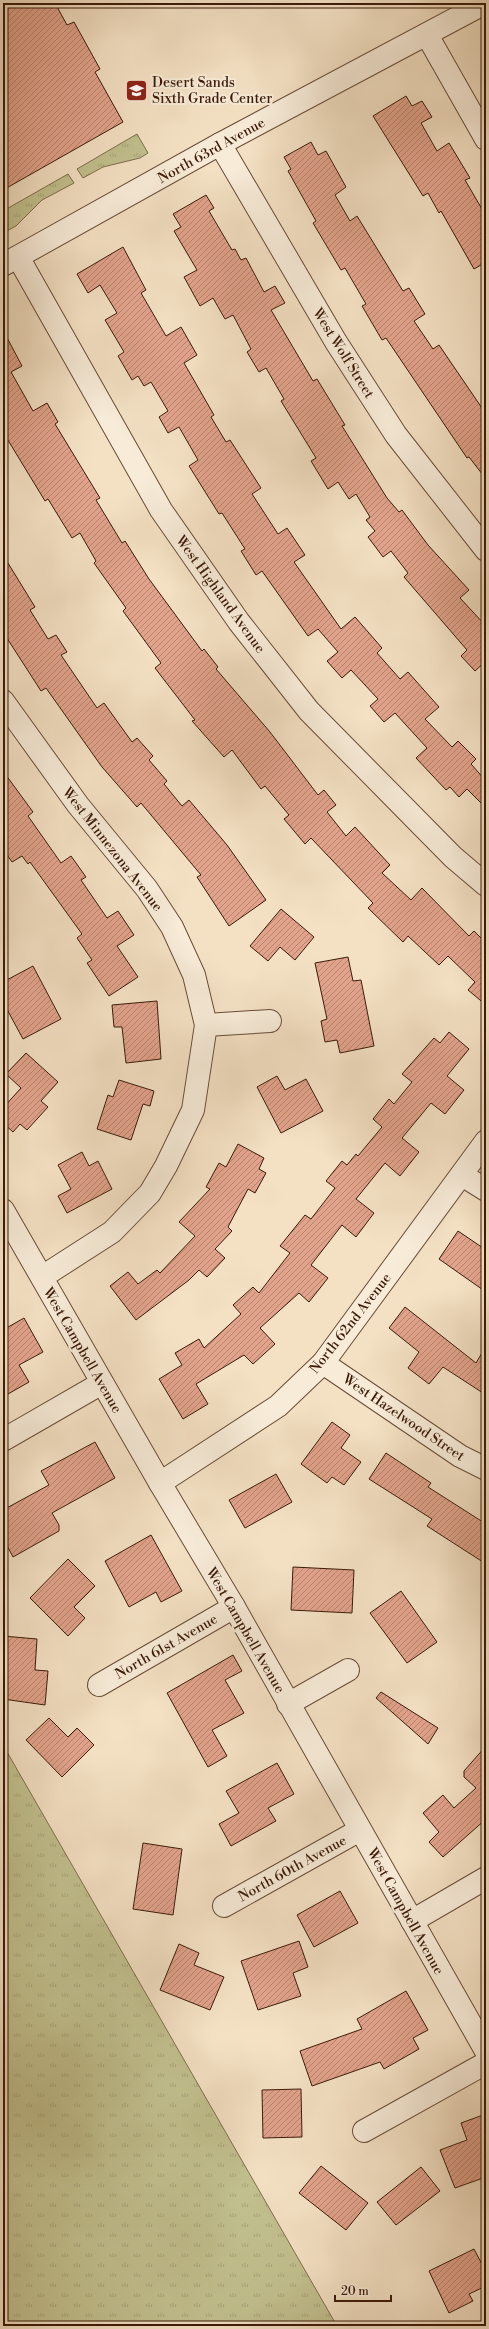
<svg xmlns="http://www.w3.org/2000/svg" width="489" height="2329" viewBox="0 0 489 2329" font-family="'Libre Bodoni',serif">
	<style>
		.grass { fill: url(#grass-tufts); stroke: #7e6e4c }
		.building { fill: url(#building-hatch); stroke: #3b1a08 }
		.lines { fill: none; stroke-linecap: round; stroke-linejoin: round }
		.minor-casing { stroke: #694c37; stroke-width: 24 }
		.minor { stroke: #f8ecd9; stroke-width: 22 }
		.labels { text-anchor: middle; stroke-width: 4; stroke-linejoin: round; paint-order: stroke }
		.poi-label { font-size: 14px; fill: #3b1a08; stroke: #f8ecd9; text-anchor: start }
		.street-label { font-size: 14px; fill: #3b1a08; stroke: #f8ecd9 }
	</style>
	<defs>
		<pattern id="grass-tufts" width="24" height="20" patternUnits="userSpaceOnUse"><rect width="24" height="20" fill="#c2c18f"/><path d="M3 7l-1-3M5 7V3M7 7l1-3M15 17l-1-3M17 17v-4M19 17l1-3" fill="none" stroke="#a8a57a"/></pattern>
		<pattern id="building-hatch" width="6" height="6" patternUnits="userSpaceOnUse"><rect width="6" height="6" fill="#e2a38c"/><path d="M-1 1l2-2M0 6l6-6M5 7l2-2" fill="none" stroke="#b88470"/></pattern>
	</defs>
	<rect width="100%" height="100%" fill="#f4e1c4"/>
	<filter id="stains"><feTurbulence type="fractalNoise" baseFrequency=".005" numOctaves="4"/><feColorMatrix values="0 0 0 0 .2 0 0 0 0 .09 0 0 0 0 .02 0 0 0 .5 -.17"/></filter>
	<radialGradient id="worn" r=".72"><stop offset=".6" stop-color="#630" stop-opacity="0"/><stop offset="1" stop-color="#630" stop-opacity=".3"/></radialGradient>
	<!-- grass -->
	<g class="grass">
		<polygon points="137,134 148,153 140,158 103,167 83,178 77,169"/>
		<polygon points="68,174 74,183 42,200 16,226 3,233 3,211"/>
		<polygon points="3,1745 337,2326 3,2326"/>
	</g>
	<!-- building -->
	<g class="building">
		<polygon points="3,3 55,3 67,25 74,22 100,69 95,72 123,122 3,190"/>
		<polygon points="406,96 412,106 422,101 432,117 421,123 437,151 449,143 470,178 465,180 486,216 486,262 474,269 441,211 439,213 428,193 423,196 373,116"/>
		<polygon points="311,142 318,155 326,151 346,187 335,195 350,221 357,216 403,291 409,288 425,314 414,321 433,349 439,345 486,414 486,479 469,457 467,458 386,338 382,340 362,306 366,304 345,268 341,270 313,223 316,221 288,171 291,169 284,157"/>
		<polygon points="206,195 214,208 209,211 232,250 235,249 241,260 246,258 264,292 275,286 285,303 271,310 313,381 317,379 345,425 342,426 387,498 399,512 402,510 428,545 469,590 460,598 486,626 486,661 475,671 461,656 467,650 404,577 408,573 391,551 383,557 368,537 375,531 366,520 370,517 356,494 349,499 338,482 328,489 311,461 316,458 281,401 284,399 266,368 259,372 247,352 251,349 233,315 225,319 213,298 200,306 184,277 197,270 174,231 181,227 173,214"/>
		<polygon points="123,247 146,290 141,293 166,336 181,327 197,355 184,363 214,415 211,417 226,442 230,440 261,488 252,494 278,534 287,528 305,555 294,562 341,629 355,617 382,648 377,653 400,679 408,672 439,707 425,719 452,747 458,741 476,759 471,764 486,781 486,808 467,789 459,797 450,787 446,790 416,758 427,748 395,713 384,722 370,706 378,699 351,670 342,678 327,661 338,652 318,629 308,636 262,571 256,575 241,551 245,549 222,513 219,514 189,466 198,460 179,427 168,433 159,417 168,411 151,382 144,386 138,376 132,380 118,356 124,352 105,320 117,313 100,285 88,293 77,274"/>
		<polygon points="3,330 22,366 11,372 33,411 47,403 58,422 55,424 100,498 96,500 122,543 125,541 149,579 202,651 204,649 218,667 216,669 270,732 318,795 324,790 336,805 327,812 346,836 355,827 390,865 382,873 411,900 422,888 469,936 474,931 486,943 486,1005 468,990 475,982 448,956 439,965 408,936 403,942 368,908 373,903 311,838 305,844 284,819 289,815 265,786 261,789 232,750 224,757 192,721 195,720 155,668 161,663 123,611 126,608 94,563 96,561 80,533 72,538 48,499 45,501 3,432"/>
		<polygon points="3,555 35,607 30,610 48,639 56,635 67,652 61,655 97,708 104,703 132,742 137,738 153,756 149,760 167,781 164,784 182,806 189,800 227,845 266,900 229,926 197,877 201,875 141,803 137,807 102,767 46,688 41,691 3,632"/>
		<polygon points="3,771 33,812 28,816 61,863 71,856 86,877 81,880 107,918 118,911 134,935 117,946 138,977 109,996 87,963 92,960 77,938 82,934 30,862 28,864 22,856 12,862 3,849"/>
		<polygon points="281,909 314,937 295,960 280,947 268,961 250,946"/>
		<polygon points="348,957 353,981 361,980 374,1046 340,1053 337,1040 325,1042 321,1021 327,1019 315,963"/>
		<polygon points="33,966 61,1019 23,1039 3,1002 3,982"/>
		<polygon points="157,1001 161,1059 126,1063 122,1027 114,1027 112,1005"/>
		<polygon points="449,1032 469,1049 447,1076 464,1090 445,1114 431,1103 402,1138 419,1152 400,1176 385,1163 356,1199 374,1213 356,1237 342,1225 311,1265 328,1278 309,1302 299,1293 260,1328 275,1344 253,1364 244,1355 196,1384 208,1404 183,1419 159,1379 182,1365 175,1353 199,1339 204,1348 241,1314 233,1305 253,1287 259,1293 290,1253 280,1246 305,1215 311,1219 335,1188 326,1181 342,1161 347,1165 356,1154 358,1156 382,1127 373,1119 389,1099 394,1104 412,1082 402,1074 434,1038 440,1043"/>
		<polygon points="26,1053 58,1082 41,1101 48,1107 27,1130 20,1124 13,1132 3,1123 3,1108 21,1088 6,1074"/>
		<polygon points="277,1076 285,1090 306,1079 323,1111 281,1133 257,1087"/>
		<polygon points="119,1080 154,1091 150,1106 143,1104 131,1140 97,1129 108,1095 113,1097"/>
		<polygon points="238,1144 264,1158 259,1169 266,1173 255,1193 248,1189 228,1227 232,1231 215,1249 225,1258 207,1277 199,1270 189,1280 136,1320 110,1286 128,1272 138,1284 157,1270 160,1273 195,1236 179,1222 210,1189 206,1187 219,1163 226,1167"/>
		<polygon points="82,1152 89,1166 98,1161 112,1189 67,1213 58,1196 71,1189 58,1165"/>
		<polygon points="458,1231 486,1250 486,1292 439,1259"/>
		<polygon points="405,1307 476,1363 486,1346 486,1395 443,1367 429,1384 408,1368 419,1352 389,1328"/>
		<polygon points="24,1318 43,1352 19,1365 29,1382 8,1394 3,1386 3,1330"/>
		<polygon points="332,1422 350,1435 341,1448 361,1462 344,1485 332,1477 327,1483 301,1464"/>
		<polygon points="95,1442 115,1478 52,1513 59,1525 59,1531 13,1557 3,1538 3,1510 49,1485 41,1471"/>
		<polygon points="386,1453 431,1483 428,1487 486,1524 486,1564 427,1526 432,1519 369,1479"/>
		<polygon points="276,1474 292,1502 245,1528 229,1500"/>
		<polygon points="151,1535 182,1591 161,1602 156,1592 129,1607 105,1561"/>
		<polygon points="68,1559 95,1586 74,1607 85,1618 68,1636 30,1598"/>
		<polygon points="293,1567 354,1570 352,1613 291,1610"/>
		<polygon points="401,1591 437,1642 407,1663 370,1613"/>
		<polygon points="3,1636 37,1639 35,1670 48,1671 45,1705 3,1699"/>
		<polygon points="233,1655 242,1671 225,1680 244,1713 212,1730 227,1756 208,1767 167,1693"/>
		<polygon points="381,1692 438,1728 428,1744 376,1698"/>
		<polygon points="49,1718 68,1737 77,1728 94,1745 62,1777 26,1740"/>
		<polygon points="486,1746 486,1819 443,1857 429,1842 439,1832 423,1813 443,1795 454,1808 476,1788 464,1777 464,1771"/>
		<polygon points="277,1763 294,1794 268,1808 276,1821 231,1846 219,1824 239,1813 226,1791"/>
		<polygon points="143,1843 182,1849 173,1915 133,1909"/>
		<polygon points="340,1891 358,1923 314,1947 297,1915"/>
		<polygon points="299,1941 308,1967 293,1973 301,1996 258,2010 241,1961"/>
		<polygon points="179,1944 199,1953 194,1965 224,1977 210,2010 160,1990"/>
		<polygon points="406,1991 428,2030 413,2038 419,2049 384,2069 380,2062 312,2086 300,2051 362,2029 357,2019"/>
		<polygon points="301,2089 302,2137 263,2138 262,2090"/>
		<polygon points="483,2115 486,2123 486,2177 455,2188 440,2150 467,2140 461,2123"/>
		<polygon points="321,2166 368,2203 346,2230 299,2193"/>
		<polygon points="421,2167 440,2191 396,2225 377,2202"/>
		<polygon points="474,2249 486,2272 486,2286 469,2294 473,2301 449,2313 429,2271"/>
	</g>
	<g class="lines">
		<defs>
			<g id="minor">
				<polyline points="427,35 486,139"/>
				<polyline points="220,144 336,342 396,435 486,550"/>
				<polyline points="18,257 161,510 239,622 309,711 453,857 486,885"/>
				<polyline points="3,265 220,144 485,3"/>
				<polyline points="3,701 78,805 147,889 172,927 194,975 206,1025 193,1110 166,1166 150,1193 112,1232 42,1277"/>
				<polyline points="206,1025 270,1021"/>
				<polyline points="462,1175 486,1190"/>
				<polyline points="3,1210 160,1483 234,1607 486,2051"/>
				<polyline points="323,1363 460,1456 486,1469"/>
				<polyline points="3,1440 102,1383"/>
				<polyline points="160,1483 278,1406 323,1363 486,1141"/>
				<polyline points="99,1685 234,1607"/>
				<polyline points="288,1704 348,1670"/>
				<polyline points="224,1906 360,1830"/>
				<polyline points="412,1921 486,1878"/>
				<polyline points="364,2131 486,2063"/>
			</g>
		</defs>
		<!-- minor casing -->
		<use href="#minor" class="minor-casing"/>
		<!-- minor -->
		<use href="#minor" class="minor"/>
	</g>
	<!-- icons -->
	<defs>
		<symbol id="school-square" viewBox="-11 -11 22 22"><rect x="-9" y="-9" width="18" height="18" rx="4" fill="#8f2418" stroke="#f8ecd9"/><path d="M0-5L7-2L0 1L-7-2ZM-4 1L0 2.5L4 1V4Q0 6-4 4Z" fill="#fff"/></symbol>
	</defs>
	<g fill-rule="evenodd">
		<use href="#school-square" x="124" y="78" width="25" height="25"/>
	</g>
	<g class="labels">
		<!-- poi labels -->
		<g class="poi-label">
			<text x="152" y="87">Desert Sands<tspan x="152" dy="16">Sixth Grade Center</tspan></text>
		</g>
		<!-- street labels -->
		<g class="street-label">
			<text transform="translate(211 150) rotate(-29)" y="5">North 63rd Avenue</text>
			<text transform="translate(344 353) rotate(58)" y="5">West Wolf Street</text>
			<text transform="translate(221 594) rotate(54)" y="5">West Highland Avenue</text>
			<text transform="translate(113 849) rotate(52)" y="5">West Minnezona Avenue</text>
			<text transform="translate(350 1323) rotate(-52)" y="5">North 62nd Avenue</text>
			<text transform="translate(83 1350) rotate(60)" y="5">West Campbell Avenue</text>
			<text transform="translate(404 1417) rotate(34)" y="5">West Hazelwood Street</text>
			<text transform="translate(246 1630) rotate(60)" y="5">West Campbell Avenue</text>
			<text transform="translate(166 1646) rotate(-30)" y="5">North 61st Avenue</text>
			<text transform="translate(292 1868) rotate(-29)" y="5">North 60th Avenue</text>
			<text transform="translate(406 1911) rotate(61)" y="5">West Campbell Avenue</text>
		</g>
	</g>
	<!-- margin -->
	<rect width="489" height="2329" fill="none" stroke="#f4e1c4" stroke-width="16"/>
	<rect x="4" y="4" width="481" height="2321" fill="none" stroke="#3b1a08" stroke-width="2"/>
	<rect x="8" y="8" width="473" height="2313" fill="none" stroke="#3b1a08"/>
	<!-- scale -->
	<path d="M335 2295v6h56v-6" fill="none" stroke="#3b1a08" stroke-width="2"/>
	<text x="341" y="2295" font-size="12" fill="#3b1a08" stroke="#f8ecd9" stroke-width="3" paint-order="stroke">20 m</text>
	<rect width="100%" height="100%" filter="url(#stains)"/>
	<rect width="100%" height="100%" fill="url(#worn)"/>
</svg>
